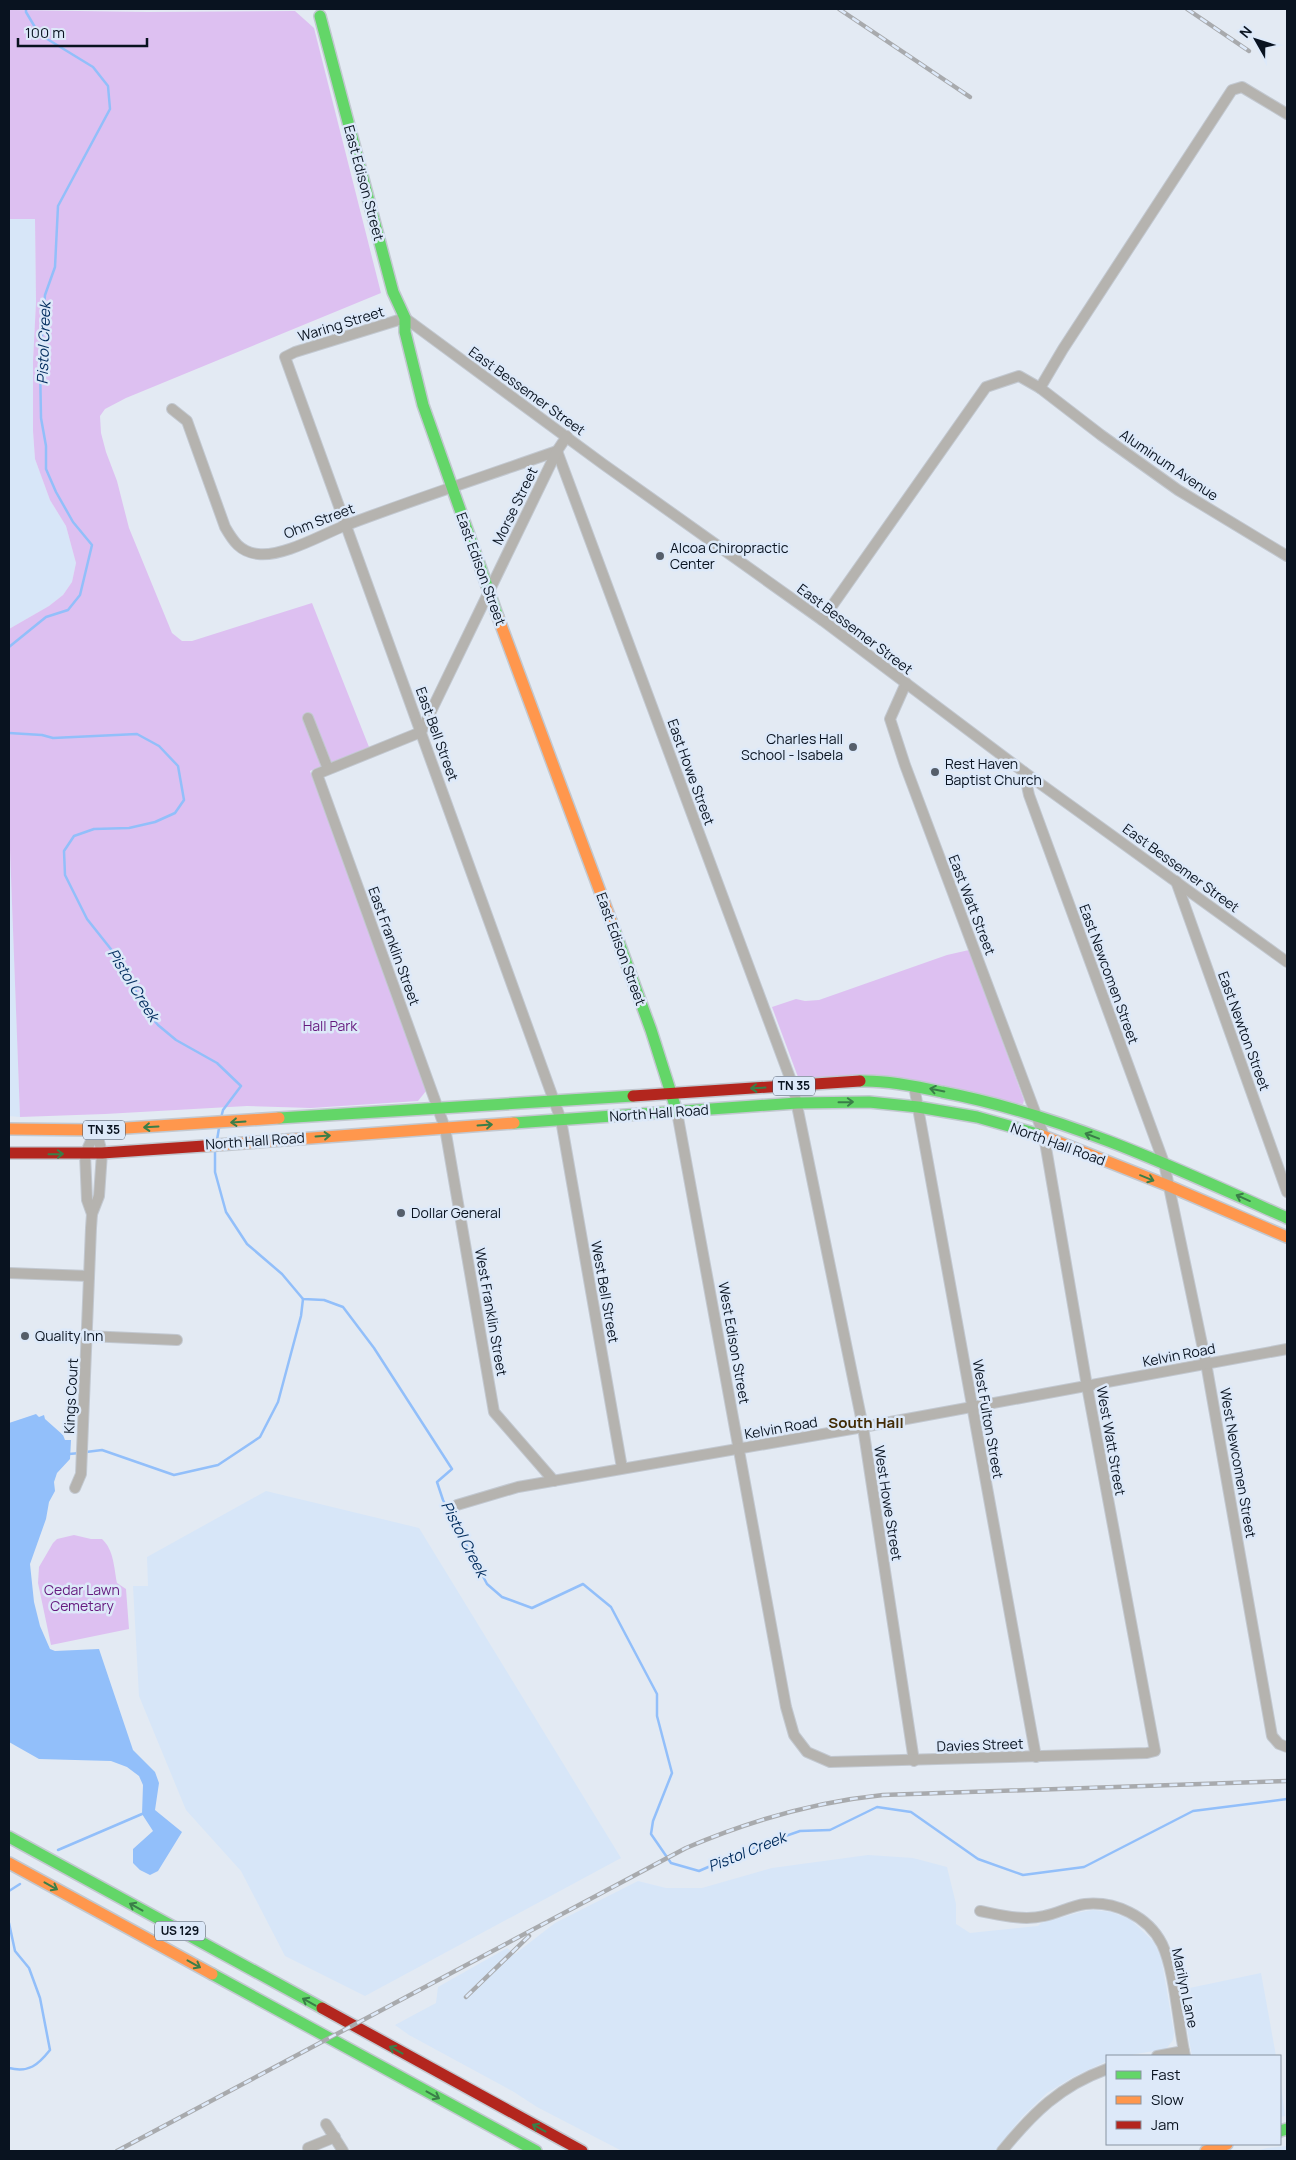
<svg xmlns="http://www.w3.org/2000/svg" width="1296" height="2160" viewBox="0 0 1296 2160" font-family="Manrope,sans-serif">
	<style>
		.built { fill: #d7e6f8 }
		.green { fill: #ddc0f1 }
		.water { fill: #92bffa }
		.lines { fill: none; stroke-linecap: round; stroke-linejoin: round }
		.stream { stroke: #92bffa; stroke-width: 2.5 }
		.street-casing { stroke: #c2c8d0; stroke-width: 12 }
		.fast-casing { stroke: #c2c8d0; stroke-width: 14 }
		.slow-casing { stroke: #c2c8d0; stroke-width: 14 }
		.jam-casing { stroke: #c2c8d0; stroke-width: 14 }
		.street { stroke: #b5b3af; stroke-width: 10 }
		.fast { stroke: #63d668; stroke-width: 11 }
		.slow { stroke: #ff974d; stroke-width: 11 }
		.jam { stroke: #b3261e; stroke-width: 11 }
		.rail-casing { stroke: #a8aaad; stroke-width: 4.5 }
		.rail { stroke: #dde9f9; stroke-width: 2.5; stroke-dasharray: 8; stroke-linecap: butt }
		.oneway { stroke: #3a7e48 }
		.poi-dot { fill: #555e6a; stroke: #dde9f9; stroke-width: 2 }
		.labels { text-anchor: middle; stroke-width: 5; stroke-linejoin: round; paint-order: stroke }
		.shield { fill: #dde9f9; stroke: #495361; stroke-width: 1 }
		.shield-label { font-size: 12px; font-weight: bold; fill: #091320 }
		.street-label { font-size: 14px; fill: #091320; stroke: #dde9f9 }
		.poi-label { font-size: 14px; fill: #091320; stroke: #dde9f9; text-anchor: start }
		.park-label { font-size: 14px; fill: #65197e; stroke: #dde9f9 }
		.water-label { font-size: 15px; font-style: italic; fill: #022d5e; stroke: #dde9f9 }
		.neighbourhood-label { font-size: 15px; font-weight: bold; fill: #412b05; stroke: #dde9f9 }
	</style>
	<rect width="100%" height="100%" fill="#e3eaf3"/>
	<!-- built -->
	<g class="built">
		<polygon points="35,218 36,302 33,361 33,431 35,459 50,500 66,526 76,563 72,582 63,595 49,606 9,629 9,219"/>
		<polygon points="9,823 20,1117 9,1116"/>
		<polygon points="266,1491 419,1528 621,1858 365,1996 285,1956 241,1871 186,1810 139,1696 133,1586 148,1586 147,1557"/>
		<polygon points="868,1855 913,1858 947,1867 956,1904 956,1924 970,1933 1038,1926 1041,1923 1081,1912 1093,1910 1111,1912 1130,1919 1154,1942 1161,1956 1174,2033 1173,2040 1166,2049 1124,2056 1107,2056 1107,2061 1073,2077 1047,2093 1022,2117 995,2151 622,2151 537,2107 514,2092 409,2035 395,2025 436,2003 438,1987 507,1948 515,1954 555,1923 638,1881 666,1888 702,1888 772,1868"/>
		<polygon points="1261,1973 1276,2056 1192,2056 1180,1990"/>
		<polygon points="1280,2079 1285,2116 1280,2117"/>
		<polygon points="1287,2146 1287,2151 1256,2151 1267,2148"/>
	</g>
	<!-- green -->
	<g class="green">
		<polygon points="9,10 148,12 295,11 314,28 381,293 126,398 105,409 100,416 101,433 106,452 117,481 129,528 172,633 182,641 192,641 312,603 369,747 310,771 425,1084 426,1091 418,1101 311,1108 247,1106 105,1114 20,1117 9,823 9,629 49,606 63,595 72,582 76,563 66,526 50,500 35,459 33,431 33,361 36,302 35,219 9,219"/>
		<polygon points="969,950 1024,1100 1023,1104 798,1077 772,1007 796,999 805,1001 819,1000 947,955"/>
		<path d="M74 1535 91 1539H102C114 1550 114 1568 117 1583L126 1589 129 1629 51 1645 38 1583 39 1567 53 1543 57 1539Z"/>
	</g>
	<!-- water -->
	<polygon class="water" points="36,1414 39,1417 44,1415 45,1419 63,1435 65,1440 71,1440 70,1459 57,1473 54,1482 55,1491 49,1502 46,1519 30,1564 34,1602 40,1626 50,1649 55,1651 99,1649 133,1750 155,1772 159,1783 155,1810 182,1832 158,1871 150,1875 140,1870 133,1863 133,1849 153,1831 142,1814 143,1785 139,1776 127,1767 111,1761 39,1759 9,1742 9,1423"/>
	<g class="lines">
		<!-- stream -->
		<g class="stream">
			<polyline points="9,647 46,617 68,610 80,595 92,545 73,522 56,492 46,469 46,446 41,418 40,363 45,295 55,267 58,206 110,109 108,86 93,67 39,34 26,12 26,9"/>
			<polyline points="9,733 42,735 53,738 137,734 159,746 178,766 184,800 175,813 155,822 129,828 94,829 74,836 64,851 65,875 87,919 114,953 149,1014 158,1025 176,1040 217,1063 241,1086 223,1110 221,1118"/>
			<polyline points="217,1140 219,1128"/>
			<polyline points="215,1150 215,1172 226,1212 247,1244 282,1274 303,1299 324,1300 343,1307 374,1348 452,1469 437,1482 443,1500 487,1584 502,1597 532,1608 583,1584 611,1607 657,1694 657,1716 672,1773 653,1821 651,1834 671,1863 699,1871 757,1846 800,1831 830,1830 877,1807 911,1812 978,1859 1023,1875 1084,1867 1193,1811 1287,1799"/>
			<polyline points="86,1452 102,1450 174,1475 218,1465 260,1437 278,1402 301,1316 303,1299"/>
			<polyline points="69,1454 80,1453"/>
			<polyline points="58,1850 142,1814"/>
			<polyline points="9,1891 20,1884"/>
			<path d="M9 1923 15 1951 29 1968 40 1998 50 2050C38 2065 29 2073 9 2068"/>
		</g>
		<defs>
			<g id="street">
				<polyline points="1040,388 1063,349 1232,90 1242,87 1287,114"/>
				<path d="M172 409 187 421 225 527C233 541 240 552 258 554 283 557 321 535 344 526 415 499 486 476 557 451L793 1086 863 1427 914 1761"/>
				<polyline points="822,620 986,387 1019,376 1040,388 1101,435 1178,490 1287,556"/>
				<polyline points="308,718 328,769"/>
				<polyline points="1024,772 1029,795 1164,1163 1206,1363 1272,1736 1279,1744 1287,1747"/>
				<polyline points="1176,881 1287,1192"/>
				<polyline points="914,1086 1036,1757"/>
				<polyline points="677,1112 786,1707 794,1735 807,1752 830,1762 1147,1753 1155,1751 1087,1386 1044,1136 905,765 890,719 906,683"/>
				<polyline points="92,1214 87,1200 85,1154 96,1130"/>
				<polyline points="9,1273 89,1276"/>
				<polyline points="87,1336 177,1340"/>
				<polyline points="622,1468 561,1120 285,357 295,352 405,318 603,464 822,620 1024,772 1287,962"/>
				<polyline points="554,1481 494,1412 445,1128 317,774 421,732 557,451 567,436"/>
				<polyline points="75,1488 81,1474 91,1228 92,1214 99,1196 102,1153 96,1130"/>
				<polyline points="457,1505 518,1487 863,1427 1287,1349"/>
				<path d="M980 1911C1001 1915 1023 1921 1044 1916 1058 1913 1071 1906 1085 1904 1115 1901 1148 1916 1162 1944 1175 1971 1178 2025 1185 2056"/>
				<polyline points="1157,2056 1184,2051"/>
				<polyline points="326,2124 343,2151"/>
				<polyline points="308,2148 335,2137"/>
				<path d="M1002 2151C1033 2113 1060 2086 1107 2069"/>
			</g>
			<g id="fast">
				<polyline points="320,16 393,292 405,318 405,332 423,405 498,617"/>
				<polyline points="611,921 651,1030 677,1112"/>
				<path d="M860 1081C887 1080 916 1086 942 1092 1063 1115 1176 1168 1287 1218"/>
				<polyline points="279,1118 633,1096"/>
				<polyline points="514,1123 797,1103 869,1102 918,1107 977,1117 1041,1135"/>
				<polyline points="9,1837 322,2008"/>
				<polyline points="212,1974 536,2151"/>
				<polyline points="1280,2131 1287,2129"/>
			</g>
			<g id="slow">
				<polyline points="498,617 611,921"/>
				<polyline points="9,1129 96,1130 279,1118"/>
				<polyline points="1041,1135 1169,1186 1287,1237"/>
				<polyline points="204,1146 514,1123"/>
				<polyline points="9,1863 212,1974"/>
				<polyline points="1206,2151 1227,2144"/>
			</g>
			<g id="jam">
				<polyline points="633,1096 860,1081"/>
				<polyline points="9,1153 102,1153 204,1146"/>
				<polyline points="322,2008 582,2151"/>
			</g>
		</defs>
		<!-- street casing -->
		<use href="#street" class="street-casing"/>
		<!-- fast casing -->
		<use href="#fast" class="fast-casing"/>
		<!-- slow casing -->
		<use href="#slow" class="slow-casing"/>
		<!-- jam casing -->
		<use href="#jam" class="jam-casing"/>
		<!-- street -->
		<use href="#street" class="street"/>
		<!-- fast -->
		<use href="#fast" class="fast"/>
		<!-- slow -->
		<use href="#slow" class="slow"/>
		<!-- jam -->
		<use href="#jam" class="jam"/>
		<defs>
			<g id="rail">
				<polyline points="839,9 970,97"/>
				<polyline points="1187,9 1249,51"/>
				<polyline points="466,1997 529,1936"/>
				<path d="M117 2151 686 1848C749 1821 814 1802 883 1795L1287 1781"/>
			</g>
		</defs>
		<!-- rail casing -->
		<use href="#rail" class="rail-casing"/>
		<!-- rail -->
		<use href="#rail" class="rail"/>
	</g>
	<!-- one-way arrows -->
	<defs><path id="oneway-shaft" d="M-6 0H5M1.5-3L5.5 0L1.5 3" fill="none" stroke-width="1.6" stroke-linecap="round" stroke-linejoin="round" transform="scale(1.25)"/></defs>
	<g class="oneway">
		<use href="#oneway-shaft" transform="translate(758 1088) rotate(177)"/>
		<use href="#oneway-shaft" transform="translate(937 1090) rotate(-169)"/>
		<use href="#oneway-shaft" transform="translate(846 1102) rotate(-1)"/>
		<use href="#oneway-shaft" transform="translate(238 1122) rotate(176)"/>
		<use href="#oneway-shaft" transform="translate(485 1125) rotate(-4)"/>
		<use href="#oneway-shaft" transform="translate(151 1127) rotate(177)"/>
		<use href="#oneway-shaft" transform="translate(323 1136) rotate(-4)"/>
		<use href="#oneway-shaft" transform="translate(1092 1136) rotate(-159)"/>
		<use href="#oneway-shaft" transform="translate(56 1154) rotate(-1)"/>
		<use href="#oneway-shaft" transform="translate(1147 1178) rotate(22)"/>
		<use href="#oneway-shaft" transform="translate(1243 1198) rotate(-156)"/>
		<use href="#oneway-shaft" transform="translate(51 1886) rotate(29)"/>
		<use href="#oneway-shaft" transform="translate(136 1907) rotate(-151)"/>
		<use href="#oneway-shaft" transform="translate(194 1964) rotate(29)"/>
		<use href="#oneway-shaft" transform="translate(309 2002) rotate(-151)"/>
		<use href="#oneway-shaft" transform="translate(396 2050) rotate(-151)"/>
		<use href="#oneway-shaft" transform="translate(433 2095) rotate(29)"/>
		<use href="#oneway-shaft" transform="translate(539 2128) rotate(-151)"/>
	</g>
	<!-- markers -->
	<g class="poi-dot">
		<circle cx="660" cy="556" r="5"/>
		<circle cx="853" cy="747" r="5"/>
		<circle cx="935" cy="772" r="5"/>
		<circle cx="401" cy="1213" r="5"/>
		<circle cx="25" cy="1336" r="5"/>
	</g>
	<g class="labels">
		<!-- shield labels -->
		<g class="shield">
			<rect x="773" y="1076.5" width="42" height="19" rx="4"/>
			<rect x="83" y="1120.5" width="42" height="19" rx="4"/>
			<rect x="155" y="1921.5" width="50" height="19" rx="4"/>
		</g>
		<g class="shield-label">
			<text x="794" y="1090">TN 35</text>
			<text x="104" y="1134">TN 35</text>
			<text x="180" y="1935">US 129</text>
		</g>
		<!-- street labels -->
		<g class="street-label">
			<text transform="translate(364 183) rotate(75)" y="5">East Edison Street</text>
			<text transform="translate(341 324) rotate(-17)" y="5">Waring Street</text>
			<text transform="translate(527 391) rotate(36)" y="5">East Bessemer Street</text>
			<text transform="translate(1169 465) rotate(34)" y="5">Aluminum Avenue</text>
			<text transform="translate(515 506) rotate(-64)" y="5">Morse Street</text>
			<text transform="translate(319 521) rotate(-21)" y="5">Ohm Street</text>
			<text transform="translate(481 569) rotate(70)" y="5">East Edison Street</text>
			<text transform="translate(855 629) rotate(37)" y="5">East Bessemer Street</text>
			<text transform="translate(437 734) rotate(70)" y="5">East Bell Street</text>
			<text transform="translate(691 772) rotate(70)" y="5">East Howe Street</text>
			<text transform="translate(1181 868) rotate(36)" y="5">East Bessemer Street</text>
			<text transform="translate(972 905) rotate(69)" y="5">East Watt Street</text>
			<text transform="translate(394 946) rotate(70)" y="5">East Franklin Street</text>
			<text transform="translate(621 949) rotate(70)" y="5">East Edison Street</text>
			<text transform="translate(1109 974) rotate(70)" y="5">East Newcomen Street</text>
			<text transform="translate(1244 1031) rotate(70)" y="5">East Newton Street</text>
			<text transform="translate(659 1113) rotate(-4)" y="5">North Hall Road</text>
			<text transform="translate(255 1141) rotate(-4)" y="5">North Hall Road</text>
			<text transform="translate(1058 1144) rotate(20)" y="5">North Hall Road</text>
			<text transform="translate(605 1292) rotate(80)" y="5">West Bell Street</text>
			<text transform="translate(491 1312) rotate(80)" y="5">West Franklin Street</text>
			<text transform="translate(734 1343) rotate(80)" y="5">West Edison Street</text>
			<text transform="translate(1179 1355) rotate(-11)" y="5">Kelvin Road</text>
			<text transform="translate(71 1396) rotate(-87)" y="5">Kings Court</text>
			<text transform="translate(988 1419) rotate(80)" y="5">West Fulton Street</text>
			<text transform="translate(781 1428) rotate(-10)" y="5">Kelvin Road</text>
			<text transform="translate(1111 1441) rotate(80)" y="5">West Watt Street</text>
			<text transform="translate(1238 1463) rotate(80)" y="5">West Newcomen Street</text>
			<text transform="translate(888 1503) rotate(81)" y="5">West Howe Street</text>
			<text transform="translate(980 1745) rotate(-2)" y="5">Davies Street</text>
			<text transform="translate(1185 1988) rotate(78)" y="5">Marilyn Lane</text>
		</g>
		<!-- poi labels -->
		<g class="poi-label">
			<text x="670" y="553">Alcoa Chiropractic<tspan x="670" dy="16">Center</tspan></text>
			<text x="843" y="744" text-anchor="end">Charles Hall<tspan x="843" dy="16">School - Isabela</tspan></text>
			<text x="945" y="769">Rest Haven<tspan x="945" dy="16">Baptist Church</tspan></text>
			<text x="411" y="1218">Dollar General</text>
			<text x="35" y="1341">Quality Inn</text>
		</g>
		<!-- park labels -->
		<g class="park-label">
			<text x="330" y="1031">Hall Park</text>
			<text x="82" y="1595">Cedar Lawn<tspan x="82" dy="16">Cemetary</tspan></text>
		</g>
		<!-- water labels -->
		<g class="water-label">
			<text transform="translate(44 343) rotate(-88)" y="5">Pistol Creek</text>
			<text transform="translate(133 985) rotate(58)" y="5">Pistol Creek</text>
			<text transform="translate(464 1539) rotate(63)" y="5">Pistol Creek</text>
			<text transform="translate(747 1852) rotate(-22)" y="5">Pistol Creek</text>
		</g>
		<!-- neighbourhood labels -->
		<g class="neighbourhood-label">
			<text x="866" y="1428">South Hall</text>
		</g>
	</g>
	<!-- border -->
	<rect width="1296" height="2160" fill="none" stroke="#091320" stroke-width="20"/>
	<!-- legend -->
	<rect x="1106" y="2055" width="175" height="90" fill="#dde9f9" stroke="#8893a2"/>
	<rect x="1116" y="2071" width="25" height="8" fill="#63d668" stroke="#8893a2"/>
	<text x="1151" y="2080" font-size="15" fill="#091320">Fast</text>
	<rect x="1116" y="2096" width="25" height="8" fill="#ff974d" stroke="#8893a2"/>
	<text x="1151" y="2105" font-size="15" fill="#091320">Slow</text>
	<rect x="1116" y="2121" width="25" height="8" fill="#b3261e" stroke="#8893a2"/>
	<text x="1151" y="2130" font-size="15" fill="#091320">Jam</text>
	<!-- north arrow -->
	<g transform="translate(1256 40) rotate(309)" stroke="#dde9f9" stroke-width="4" paint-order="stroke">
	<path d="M0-4L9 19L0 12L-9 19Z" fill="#091320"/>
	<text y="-8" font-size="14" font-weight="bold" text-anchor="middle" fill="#091320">N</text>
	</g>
	<!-- scale -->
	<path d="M18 38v8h129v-8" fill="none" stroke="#091320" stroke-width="2.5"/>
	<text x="25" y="38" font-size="15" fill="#091320" stroke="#dde9f9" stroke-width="4" paint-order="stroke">100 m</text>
</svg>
